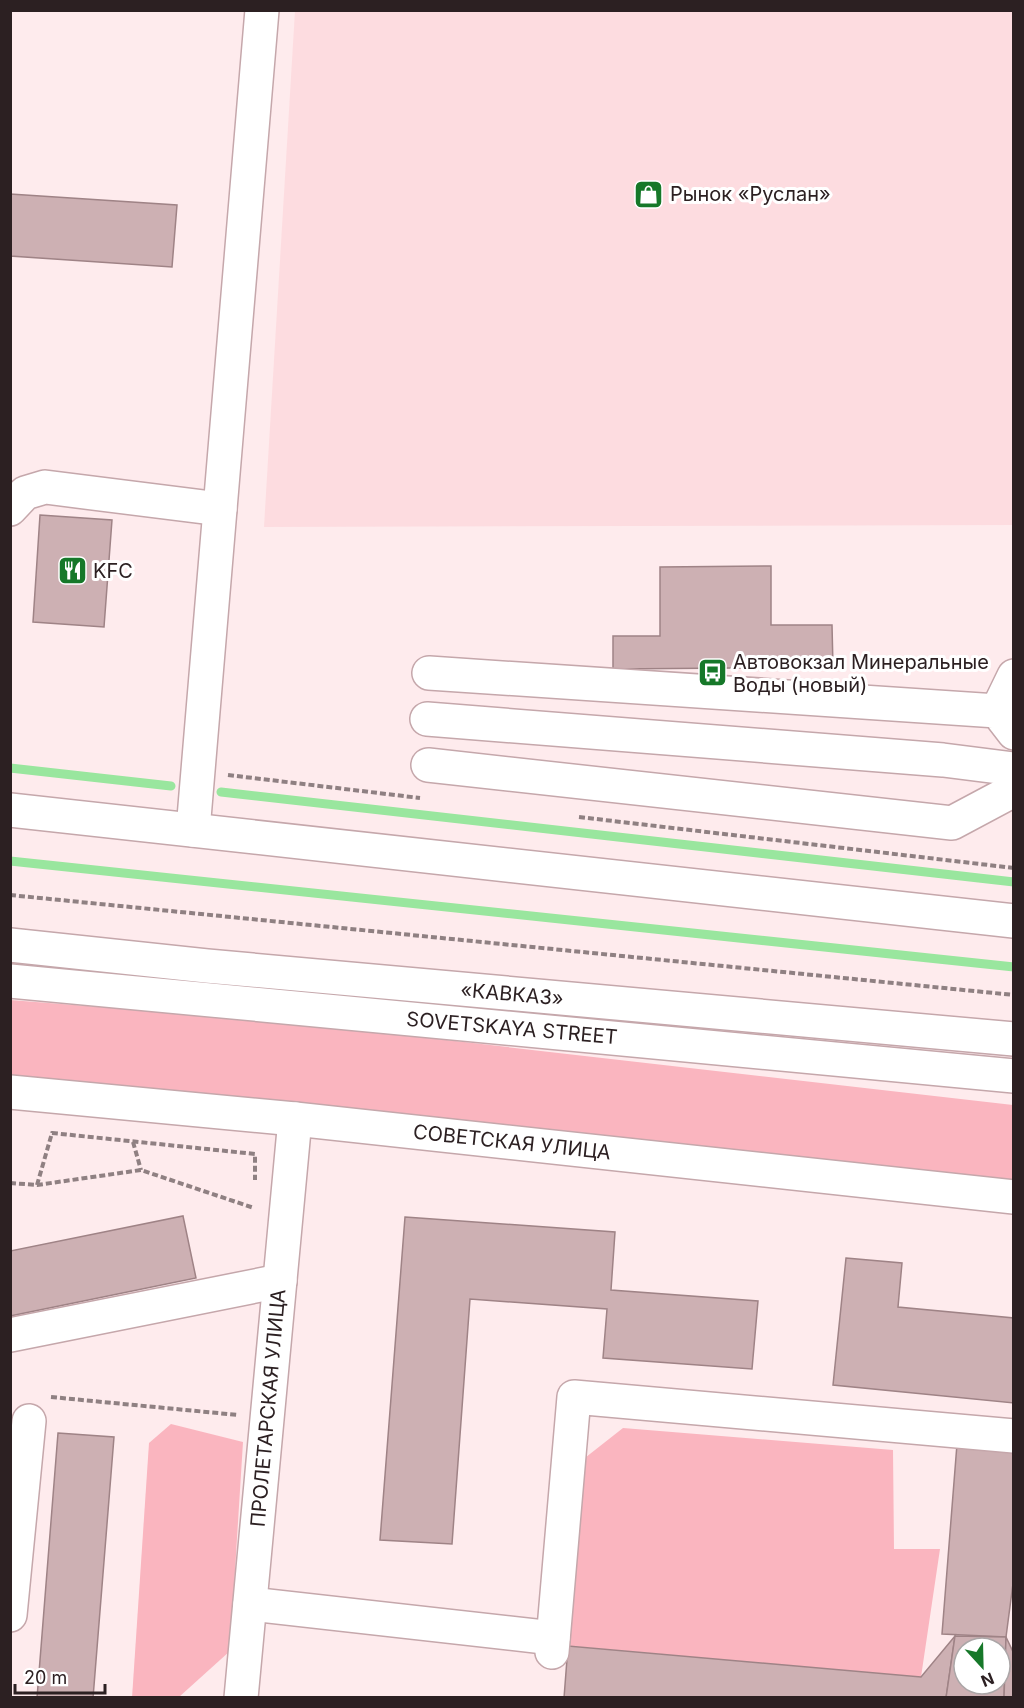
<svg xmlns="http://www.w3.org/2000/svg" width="1024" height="1708" viewBox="0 0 1024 1708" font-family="Inter,sans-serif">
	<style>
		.built { fill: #fddce0 }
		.green { fill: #fab5bf }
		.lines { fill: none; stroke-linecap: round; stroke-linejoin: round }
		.stream { stroke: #99e69e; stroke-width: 9 }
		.building { fill: #cdb0b3; stroke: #9f8386; stroke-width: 1.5; fill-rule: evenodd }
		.minor-casing { stroke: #c5a7ab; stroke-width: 36 }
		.highway-casing { stroke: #c5a7ab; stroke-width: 36 }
		.path { stroke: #8f8082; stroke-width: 4; stroke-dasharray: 6 3; stroke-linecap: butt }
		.minor { stroke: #fff; stroke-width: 33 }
		.highway { stroke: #fff; stroke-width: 33 }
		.labels { text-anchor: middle; stroke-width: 6; stroke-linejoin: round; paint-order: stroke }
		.poi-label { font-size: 20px; fill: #2c2022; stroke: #fff; text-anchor: start }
		.street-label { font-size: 20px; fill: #2c2022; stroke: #fff }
	</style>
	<rect width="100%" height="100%" fill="#feebed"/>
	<!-- built -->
	<polygon class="built" points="295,11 1013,11 1013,525 264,527"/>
	<!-- green -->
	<g class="green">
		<polygon points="10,1000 280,1021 1013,1105 1013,1188 11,1076"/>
		<polygon points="171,1424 243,1442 230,1651 179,1697 132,1698 149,1443"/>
		<polygon points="623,1428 893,1450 894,1549 940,1549 921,1677 569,1646 566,1670 581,1461"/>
	</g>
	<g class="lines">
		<!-- stream -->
		<g class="stream">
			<polyline points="10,768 171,786"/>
			<polyline points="221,792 1014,882"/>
			<polyline points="10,861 1014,967"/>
		</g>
	</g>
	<!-- building -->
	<g class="building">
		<polygon points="10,194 177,205 172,267 10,256"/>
		<polygon points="40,515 112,520 104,627 33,622"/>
		<polygon points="771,566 771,625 832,625 833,667 613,669 613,636 660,636 660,567"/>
		<polygon points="183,1216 196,1278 10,1316 10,1251"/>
		<polygon points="405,1217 615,1232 611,1290 758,1301 752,1369 603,1358 607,1309 470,1299 452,1544 380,1540"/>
		<polygon points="846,1258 902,1263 898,1307 1014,1318 1014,1403 833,1385"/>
		<polygon points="58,1433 114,1437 93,1698 37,1698"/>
		<polygon points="957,1444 1014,1448 1014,1576 1006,1637 942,1634"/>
		<polygon points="955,1636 946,1698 564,1698 568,1646 921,1677"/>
		<path d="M955 1636 1006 1637 1004 1698H946ZM964 1648H1000V1684H964Z"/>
		<polygon points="1006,1637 1014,1654 1014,1698 1004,1698"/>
	</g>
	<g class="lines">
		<defs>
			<g id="minor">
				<polyline points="10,509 25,493 45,487 220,509"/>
				<polyline points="429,673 997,711 1014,733"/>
				<polyline points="997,711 1014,676"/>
				<polyline points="427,719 943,760 1014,769"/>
				<polyline points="428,765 952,823 1014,790"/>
				<polyline points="10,810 1014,921"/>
				<polyline points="193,830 262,10"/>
				<polyline points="10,1092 295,1119 1014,1197"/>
				<polyline points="10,1335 280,1281"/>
				<polyline points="250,1604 553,1638"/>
				<polyline points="10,1615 29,1421"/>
				<polyline points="552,1652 574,1397 1014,1436"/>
				<polyline points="241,1698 295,1119"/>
			</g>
			<g id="highway">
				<polyline points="10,945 207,966 1014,1039"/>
				<polyline points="10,981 1014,1076"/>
			</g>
		</defs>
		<!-- minor casing -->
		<use href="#minor" class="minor-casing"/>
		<!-- highway casing -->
		<use href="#highway" class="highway-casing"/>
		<!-- path -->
		<g class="path">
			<polyline points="228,775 420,798"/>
			<polyline points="579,817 1014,868"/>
			<polyline points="10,895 1014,995"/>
			<polyline points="133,1142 141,1170"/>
			<polyline points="10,1183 37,1185 141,1170 254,1208"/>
			<polyline points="37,1185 52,1133 255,1154 255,1180"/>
			<polyline points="51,1397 238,1415"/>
		</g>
		<!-- minor -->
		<use href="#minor" class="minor"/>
		<!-- highway -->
		<use href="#highway" class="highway"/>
	</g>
	<!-- icons -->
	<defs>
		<symbol id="shop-square" viewBox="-11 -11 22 22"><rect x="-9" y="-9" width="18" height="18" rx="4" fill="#167829" stroke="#fff"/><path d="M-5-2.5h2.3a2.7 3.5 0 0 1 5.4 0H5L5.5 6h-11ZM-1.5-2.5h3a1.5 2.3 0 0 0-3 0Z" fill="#fff"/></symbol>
		<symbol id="restaurant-square" viewBox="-11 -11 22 22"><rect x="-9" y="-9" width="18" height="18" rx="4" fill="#167829" stroke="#fff"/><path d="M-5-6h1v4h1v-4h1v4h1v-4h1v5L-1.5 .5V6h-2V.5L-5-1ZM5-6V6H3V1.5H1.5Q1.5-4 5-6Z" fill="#fff"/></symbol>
		<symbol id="bus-square" viewBox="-11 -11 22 22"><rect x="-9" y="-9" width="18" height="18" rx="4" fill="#167829" stroke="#fff"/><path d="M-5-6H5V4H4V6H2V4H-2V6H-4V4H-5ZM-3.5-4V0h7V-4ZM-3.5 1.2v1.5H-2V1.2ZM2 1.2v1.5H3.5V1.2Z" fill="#fff"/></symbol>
	</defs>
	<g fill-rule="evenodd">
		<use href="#shop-square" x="632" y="178" width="33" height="33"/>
		<use href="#restaurant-square" x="56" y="554" width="33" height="33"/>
		<use href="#bus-square" x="696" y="656" width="33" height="33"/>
	</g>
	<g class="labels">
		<!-- poi labels -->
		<g class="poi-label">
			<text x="670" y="201">Рынок «Руслан»</text>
			<text x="93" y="578">KFC</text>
			<text x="733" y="669">Автовокзал Минеральные<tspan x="733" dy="23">Воды (новый)</tspan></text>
		</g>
		<!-- street labels -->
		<g class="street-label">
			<text transform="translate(512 994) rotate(5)" y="7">«КАВКАЗ»</text>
			<text transform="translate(512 1028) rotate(5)" y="7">SOVETSKAYA STREET</text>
			<text transform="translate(512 1142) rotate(6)" y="7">СОВЕТСКАЯ УЛИЦА</text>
			<text transform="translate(268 1408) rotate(-85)" y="7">ПРОЛЕТАРСКАЯ УЛИЦА</text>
		</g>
	</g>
	<!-- border -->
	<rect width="1024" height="1708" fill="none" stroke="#2c2022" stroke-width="24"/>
	<!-- north arrow -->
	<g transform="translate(982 1666) rotate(158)"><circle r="28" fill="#ffffff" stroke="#aba6a7" stroke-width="1.5"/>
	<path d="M0-4.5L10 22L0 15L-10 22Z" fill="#167829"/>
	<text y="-9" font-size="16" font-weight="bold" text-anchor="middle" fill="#2c2022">N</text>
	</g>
	<!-- scale -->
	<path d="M15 1684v9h90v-9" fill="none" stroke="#2c2022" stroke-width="3"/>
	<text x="24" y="1684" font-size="18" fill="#2c2022" stroke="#ffffff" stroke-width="4.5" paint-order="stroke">20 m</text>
</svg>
